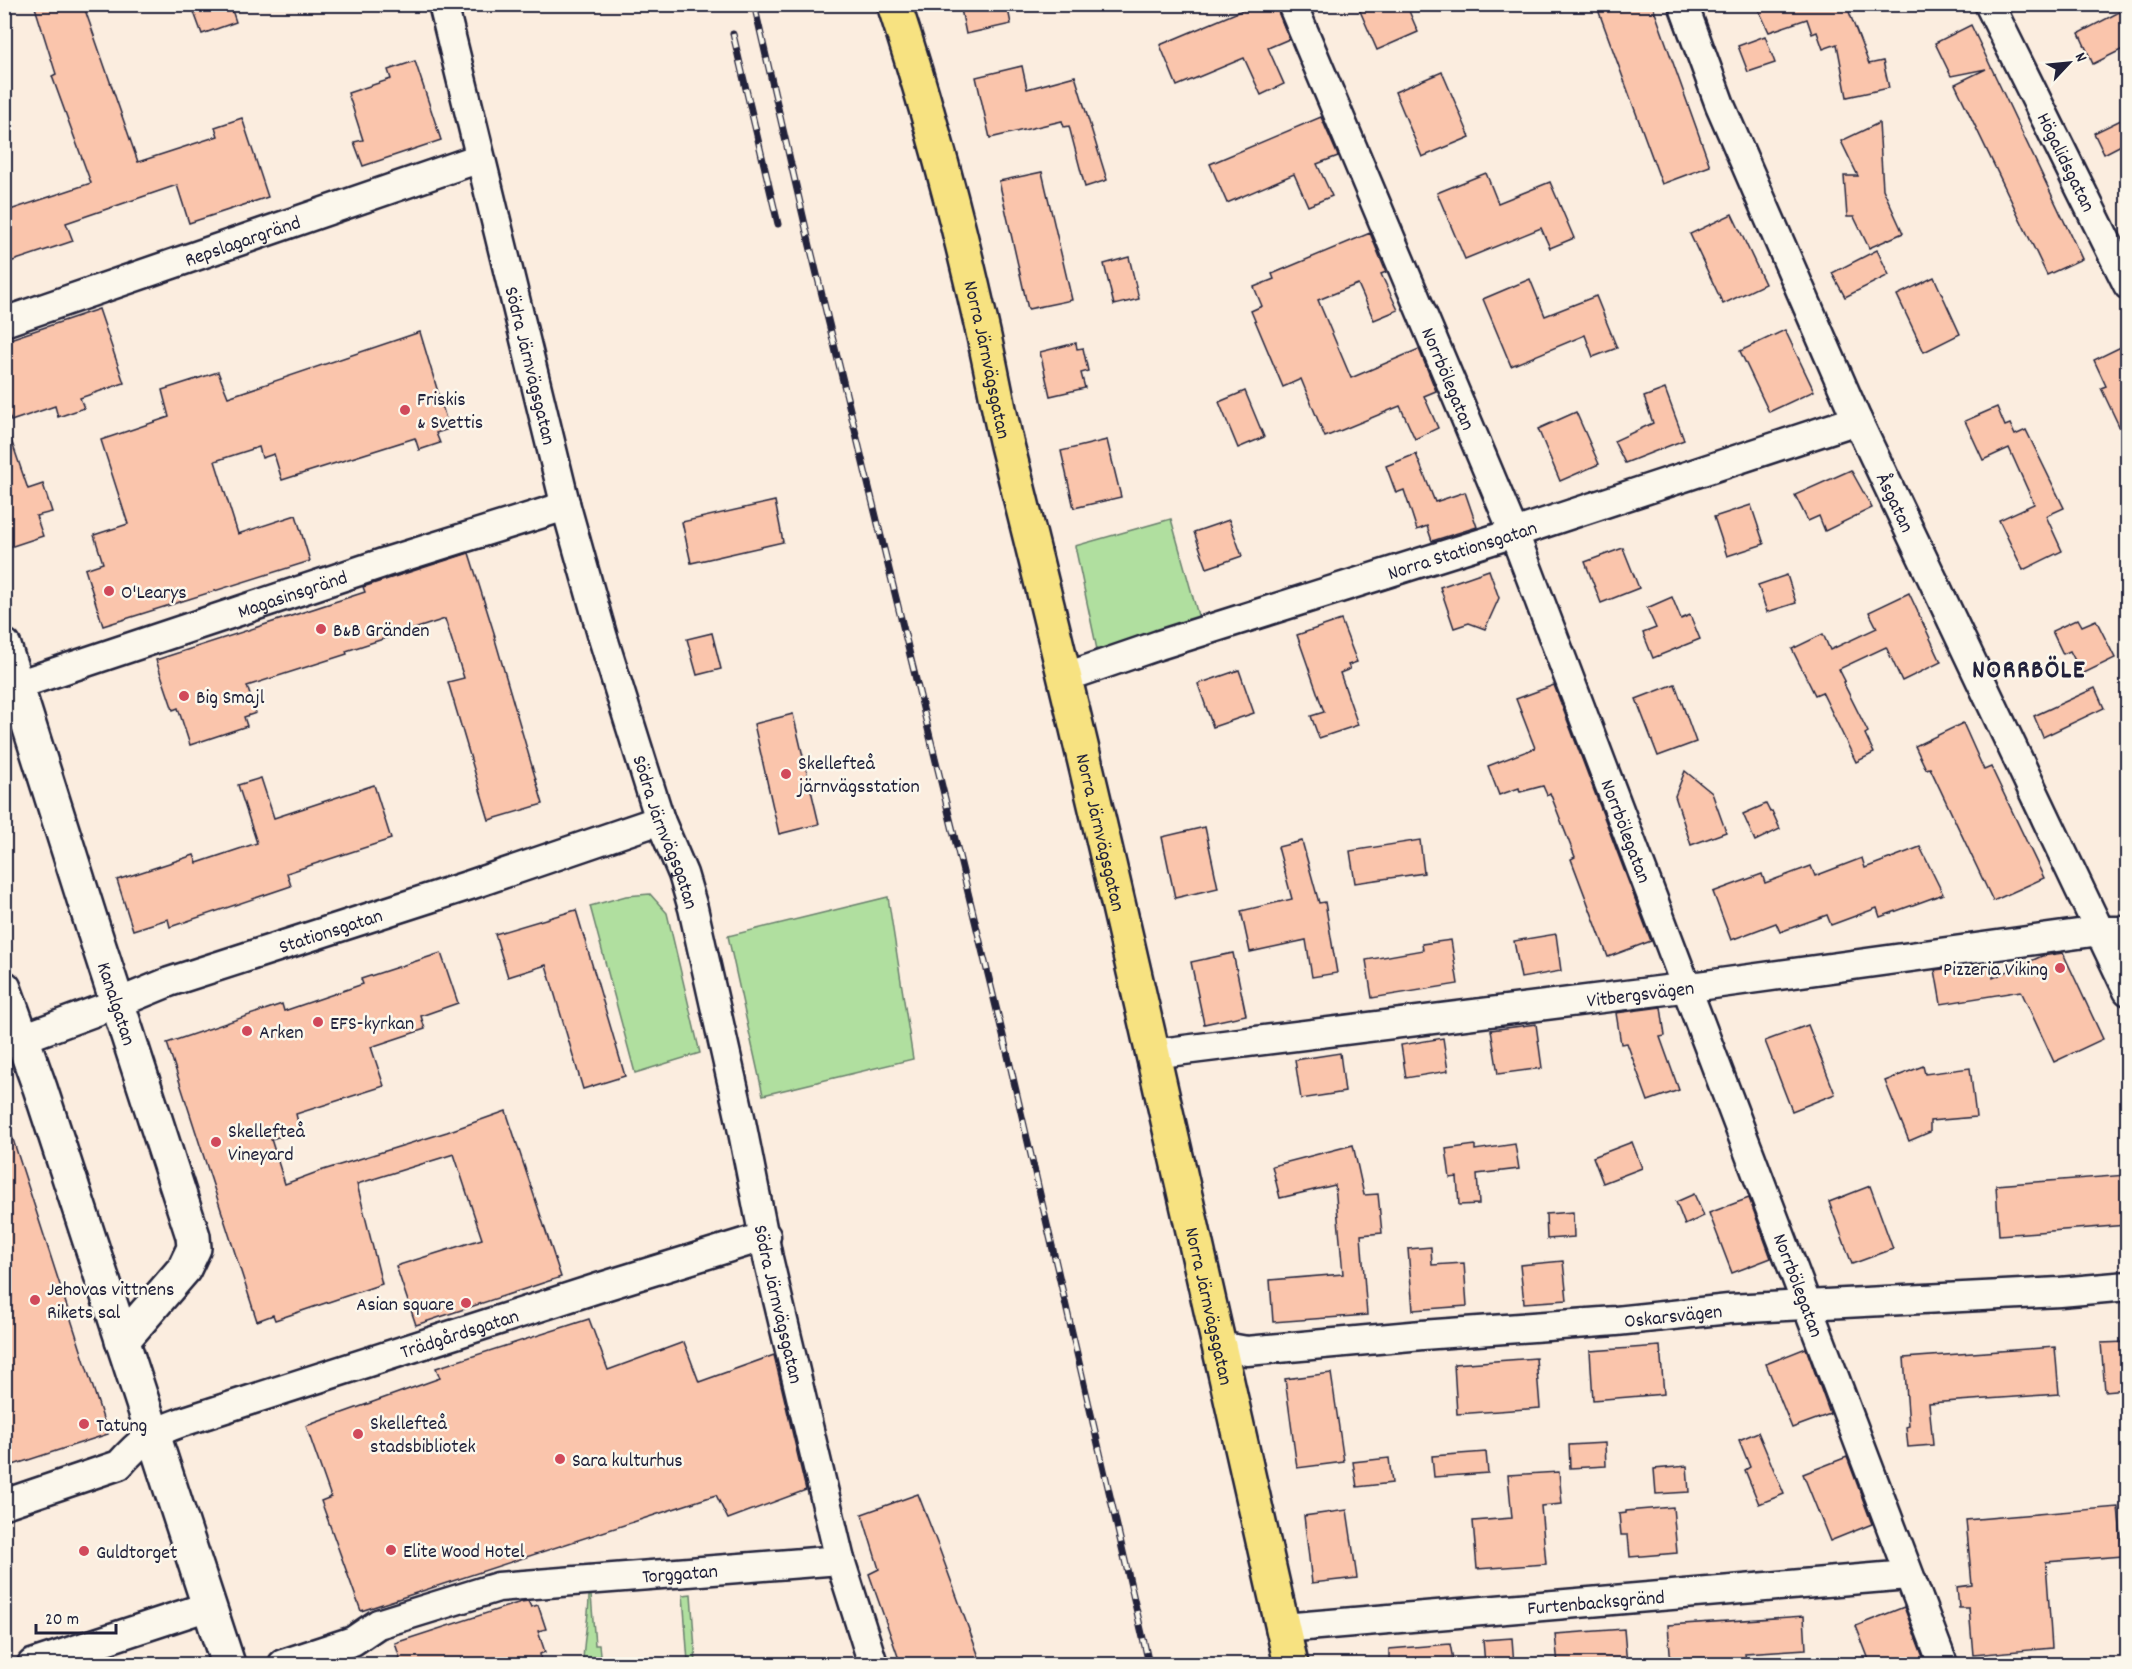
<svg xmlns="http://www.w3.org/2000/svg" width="2132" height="1669" viewBox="0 0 2132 1669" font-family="Dekko,sans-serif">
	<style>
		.green { fill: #b0df9f; stroke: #69806d; stroke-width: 1.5 }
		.building { fill: #fac5ac; stroke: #22223b; stroke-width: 1.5 }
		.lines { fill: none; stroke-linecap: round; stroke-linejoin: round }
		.street-casing { stroke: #22223b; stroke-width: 33 }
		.secondary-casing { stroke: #22223b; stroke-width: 38 }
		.primary-casing { stroke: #22223b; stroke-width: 38 }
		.street { stroke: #fbf7ec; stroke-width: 28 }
		.secondary { stroke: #fbf7ec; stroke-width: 33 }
		.primary { stroke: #f7e281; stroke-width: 33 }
		.rail-casing { stroke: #22223b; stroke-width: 7 }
		.rail { stroke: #fbf7ec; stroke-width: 4.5; stroke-dasharray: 14; stroke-linecap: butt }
		.poi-dot { fill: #d1495b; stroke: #fbf7ec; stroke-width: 2 }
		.labels { text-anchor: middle; stroke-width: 5; stroke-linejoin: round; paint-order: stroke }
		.street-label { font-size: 20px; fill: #22223b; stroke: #fbf7ec }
		.poi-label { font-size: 20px; fill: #22223b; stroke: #fbf7ec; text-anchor: start }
		.district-label { font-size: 26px; font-weight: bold; letter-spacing: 1.5px; fill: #22223b; stroke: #fbf7ec }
	</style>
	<rect width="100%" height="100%" fill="#fbeddf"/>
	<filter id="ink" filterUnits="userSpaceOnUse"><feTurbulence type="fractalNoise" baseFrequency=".0167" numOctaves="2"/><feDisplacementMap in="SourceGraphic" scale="12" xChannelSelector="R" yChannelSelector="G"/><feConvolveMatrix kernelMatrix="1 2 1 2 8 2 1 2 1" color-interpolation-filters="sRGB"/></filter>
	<g filter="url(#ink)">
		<!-- green -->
		<g class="green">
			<polygon points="1171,519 1201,626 1099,659 1075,546"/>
			<polygon points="650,894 667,913 700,1053 635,1073 590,906 626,896"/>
			<polygon points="888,897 913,1059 763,1095 728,936"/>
			<polygon points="691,1594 696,1664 690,1664 688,1662 683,1595"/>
			<path d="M591 1595 595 1645H599L601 1664H583C583 1641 589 1619 589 1596Z"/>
		</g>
		<!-- building -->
		<g class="building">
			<polygon points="34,4 83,4 138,162 218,136 215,127 242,118 268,197 189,223 177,185 66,223 73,241 4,264 4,212 91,183 52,76 56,74"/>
			<polygon points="191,4 230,4 236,22 202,34"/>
			<polygon points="960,4 1007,4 1011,24 966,34"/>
			<polygon points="1257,4 1275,4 1289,39 1268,48 1284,84 1261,95 1244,58 1177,86 1160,45"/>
			<polygon points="1357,4 1406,4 1418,32 1377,50"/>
			<polygon points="1596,4 1652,4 1710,166 1662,184"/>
			<polygon points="1756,4 1846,4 1869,64 1883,61 1889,88 1847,97 1837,44 1823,49 1817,32 1812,34 1807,19 1769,32"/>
			<polygon points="2127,8 2127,47 2093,64 2079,33"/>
			<polygon points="1971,25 2082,259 2047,275 1955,84 1986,69 1951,76 1935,43"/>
			<polygon points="1765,36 1775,63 1748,72 1738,46"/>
			<polygon points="415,61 441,140 363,166 354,142 363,140 348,93 391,79 388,70"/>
			<polygon points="1022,66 1027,89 1075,76 1107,180 1085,187 1069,126 1064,127 1062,121 990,138 976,77"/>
			<polygon points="1442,72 1470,137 1422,157 1395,92"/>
			<polygon points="1321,117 1338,156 1317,164 1332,196 1308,206 1294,174 1227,203 1210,164"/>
			<polygon points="2127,117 2127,142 2104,154 2094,133"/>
			<polygon points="1879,123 1883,189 1903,233 1869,248 1854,217 1847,217 1844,176 1858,176 1841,141"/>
			<polygon points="1042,172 1072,300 1028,309 999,181"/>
			<polygon points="1486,173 1498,203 1550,182 1574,238 1550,248 1541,228 1465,259 1437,193"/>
			<polygon points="1732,214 1765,284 1723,304 1690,234"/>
			<polygon points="1370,233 1386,272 1381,274 1398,310 1374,320 1358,284 1318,300 1351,378 1419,349 1436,391 1424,396 1438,428 1415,439 1400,406 1325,437 1301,379 1283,387 1251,311 1262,306 1254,287 1274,279 1272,274"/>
			<polygon points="1877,250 1889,275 1845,297 1832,273"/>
			<polygon points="1129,257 1139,299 1114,305 1104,264"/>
			<polygon points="1934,277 1960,334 1924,352 1897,295"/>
			<polygon points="1530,279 1545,316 1596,296 1617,348 1593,357 1585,335 1511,366 1483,299"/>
			<polygon points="99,309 124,383 80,398 84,408 58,417 55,406 11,421 4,401 4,341"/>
			<polygon points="1785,330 1814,391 1769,412 1740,351"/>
			<polygon points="420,332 449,429 436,433 440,443 419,450 415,438 282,480 274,454 262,458 259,447 215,461 238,534 296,515 310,561 103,626 85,569 103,563 94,535 128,524 101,440 169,417 162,390 218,372 228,397"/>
			<polygon points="1076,343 1077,349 1083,348 1088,371 1081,373 1085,388 1050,396 1040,352"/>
			<polygon points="2127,344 2127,443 2101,388 2106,386 2094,360"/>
			<polygon points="1665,389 1684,440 1625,463 1614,441 1653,423 1644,397"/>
			<polygon points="1245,391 1264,437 1238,448 1219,402"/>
			<polygon points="1997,407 2005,426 2010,424 2015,435 2026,430 2064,508 2046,516 2062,551 2023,570 1999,520 2034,504 2009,448 1983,460 1965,421"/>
			<polygon points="1576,412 1599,464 1560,481 1538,429"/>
			<polygon points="8,431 28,489 43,484 52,512 36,516 43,536 4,549 4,432"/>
			<polygon points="1107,440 1121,497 1074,508 1061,451"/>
			<polygon points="1416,454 1435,502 1465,492 1477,527 1432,541 1427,526 1417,530 1404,490 1396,493 1386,466"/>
			<polygon points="1851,470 1872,508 1825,531 1819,516 1808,521 1795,495"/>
			<polygon points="775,501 783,542 691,563 682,522"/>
			<polygon points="1751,505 1764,544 1727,556 1714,517"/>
			<polygon points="1229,520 1242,556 1207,568 1194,532"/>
			<polygon points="1623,548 1639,588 1601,603 1585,562"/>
			<polygon points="469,553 495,636 494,636 543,804 489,820 448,682 464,678 445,619 346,651 347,654 247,686 256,713 244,717 247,726 190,745 178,708 173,710 156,660 365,592 363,587"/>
			<polygon points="1489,570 1499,598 1485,629 1469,623 1454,628 1440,587"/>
			<polygon points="1787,575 1796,603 1767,612 1758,585"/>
			<polygon points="1909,593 1941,662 1902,681 1886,647 1839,669 1845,681 1843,682 1868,732 1865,734 1874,753 1856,762 1822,692 1815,695 1792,649 1823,634 1830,650 1877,628 1869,612"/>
			<polygon points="1672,597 1681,619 1690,615 1700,639 1653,658 1643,633 1656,628 1647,608"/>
			<polygon points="2078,619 2082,626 2096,620 2115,658 2082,674 2070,651 2063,654 2052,631"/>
			<polygon points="1341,620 1357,662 1348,665 1350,669 1340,673 1358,725 1319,738 1311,716 1324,712 1297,635"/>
			<polygon points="712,633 721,669 697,675 687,639"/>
			<polygon points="1239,670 1254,713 1213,727 1198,684"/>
			<polygon points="1675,684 1696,742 1658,756 1636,699"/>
			<polygon points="1554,685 1651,941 1608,957 1571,859 1575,857 1550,793 1547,795 1543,786 1520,792 1519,788 1499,795 1488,766 1535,748 1516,699"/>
			<polygon points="2095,688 2104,708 2043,737 2034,716"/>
			<polygon points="793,714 819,824 779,834 754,724"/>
			<polygon points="1963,723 1984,770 1991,767 2044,878 1993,901 1930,768 1926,769 1915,746"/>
			<polygon points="1685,771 1712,793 1726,832 1691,845 1675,796"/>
			<polygon points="261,778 274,818 374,785 391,839 287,873 291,886 170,927 168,919 133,930 117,880 194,855 197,863 257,843 238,785"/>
			<polygon points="1766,804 1770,812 1772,811 1780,829 1755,841 1743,814"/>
			<polygon points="1205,827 1218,888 1175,898 1162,837"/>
			<polygon points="1420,840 1424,873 1355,883 1350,851"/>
			<polygon points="1302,841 1319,903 1325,902 1337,973 1312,977 1306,940 1250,952 1241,911 1292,899 1278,847"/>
			<polygon points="1920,847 1943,894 1880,917 1877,908 1831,925 1827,915 1780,932 1776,923 1731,940 1713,892 1762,874 1765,883 1811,866 1815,876 1862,858 1865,868"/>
			<polygon points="576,910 625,1076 583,1089 546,965 508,977 495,934"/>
			<polygon points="1556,934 1561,971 1521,978 1514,941"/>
			<polygon points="1451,940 1458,984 1372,998 1366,960 1423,950 1422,944"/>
			<polygon points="441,953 458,1003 421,1016 425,1029 371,1047 384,1086 296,1114 300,1131 271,1139 285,1184 320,1171 447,1132 506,1111 561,1277 416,1325 396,1266 482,1239 454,1154 357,1184 382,1284 275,1320 273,1315 257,1321 167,1043 282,1004 284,1011 363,984 361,979"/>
			<polygon points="1233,953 1246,1015 1204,1024 1191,962"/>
			<polygon points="2063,953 2103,1039 2054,1062 2021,991 1941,1004 1935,970 1991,963 1993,978 2042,956"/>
			<polygon points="1661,1007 1665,1036 1660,1037 1679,1090 1648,1101 1627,1043 1621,1044 1616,1013"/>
			<polygon points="1536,1024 1542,1068 1498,1074 1491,1030"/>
			<polygon points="1808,1025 1835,1094 1792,1111 1765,1041"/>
			<polygon points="1443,1038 1448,1071 1406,1078 1401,1045"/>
			<polygon points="1340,1053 1345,1092 1301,1099 1295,1060"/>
			<polygon points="1923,1066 1925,1074 1970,1068 1976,1117 1930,1121 1930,1132 1909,1141 1885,1081"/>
			<polygon points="9,1127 108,1434 4,1468 4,1128"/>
			<polygon points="1632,1142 1642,1168 1603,1183 1593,1157"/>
			<polygon points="1515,1144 1519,1169 1477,1174 1479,1204 1459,1205 1457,1177 1450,1178 1446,1149 1475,1145 1475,1150"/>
			<polygon points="1353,1145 1364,1195 1378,1194 1382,1233 1361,1235 1367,1315 1273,1322 1270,1280 1343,1274 1335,1185 1280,1198 1272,1166"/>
			<polygon points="2127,1175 2127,1225 1999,1235 1996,1185"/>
			<polygon points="1870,1186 1893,1249 1852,1264 1829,1202"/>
			<polygon points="1694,1194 1704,1216 1685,1225 1676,1202"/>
			<polygon points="1749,1198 1771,1258 1732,1273 1709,1213"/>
			<polygon points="1573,1212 1574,1237 1547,1239 1546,1214"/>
			<polygon points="1431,1247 1432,1265 1464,1263 1467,1306 1413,1310 1408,1249"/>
			<polygon points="1563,1261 1567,1300 1524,1303 1520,1265"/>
			<polygon points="589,1319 608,1370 684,1342 699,1382 774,1355 806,1490 728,1519 716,1495 361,1611 321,1501 331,1497 306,1426 440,1378 436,1368"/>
			<polygon points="2127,1342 2127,1389 2105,1391 2101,1343"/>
			<polygon points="1660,1346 1664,1394 1593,1400 1590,1351"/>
			<polygon points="2055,1347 2059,1394 1929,1403 1933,1445 1908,1447 1906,1427 1909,1426 1904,1358"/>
			<polygon points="1806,1348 1830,1414 1792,1428 1766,1364"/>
			<polygon points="1536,1358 1540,1408 1457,1414 1454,1364"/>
			<polygon points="1331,1373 1344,1462 1297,1468 1285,1379"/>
			<polygon points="1758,1432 1784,1494 1759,1504 1745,1470 1750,1467 1739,1440"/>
			<polygon points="1605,1443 1606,1466 1570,1468 1569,1445"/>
			<polygon points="1486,1452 1488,1473 1434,1477 1432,1456"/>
			<polygon points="1847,1457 1872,1524 1830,1541 1803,1474"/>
			<polygon points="1389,1458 1392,1483 1357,1487 1353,1462"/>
			<polygon points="1687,1466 1689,1492 1656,1494 1654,1469"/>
			<polygon points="1559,1472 1562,1504 1541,1506 1546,1564 1477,1569 1473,1521 1512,1518 1508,1475"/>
			<polygon points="918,1494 939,1548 982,1665 901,1665 869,1574 879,1569 862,1514"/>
			<polygon points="1673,1507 1677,1553 1630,1557 1628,1535 1621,1535 1619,1514 1626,1513 1626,1511"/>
			<polygon points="2118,1507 2123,1556 2046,1562 2052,1648 1973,1655 1969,1608 1959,1608 1957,1587 1972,1585 1966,1520"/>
			<polygon points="1347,1510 1357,1578 1312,1583 1304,1516"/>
			<polygon points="528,1601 531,1607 538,1605 546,1629 538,1631 545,1652 540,1654 541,1665 402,1665 395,1643 521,1602"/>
			<polygon points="1904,1607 1926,1665 1871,1665 1856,1626"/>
			<polygon points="1804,1616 1806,1649 1745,1653 1746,1665 1671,1665 1668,1625"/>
			<polygon points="1624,1629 1627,1665 1558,1665 1555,1634"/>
			<polygon points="1512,1638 1514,1665 1485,1665 1483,1640"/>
			<polygon points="1450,1644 1454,1665 1389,1665 1389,1649"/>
		</g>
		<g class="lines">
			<defs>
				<g id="street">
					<path id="s1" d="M443 4 565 503 603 638 660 820 683 874 693 908 740 1117 768 1258 840 1560 873 1664"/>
					<path id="s2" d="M1292 4 1514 533 1943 1664"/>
					<path id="s3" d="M1683 4 1720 105 1857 420 2128 991"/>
					<path id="s4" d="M1989 4 2128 285"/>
					<path id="s5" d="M4 322 480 158"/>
					<path id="s6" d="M1066 677 1159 645 1514 533 1857 420"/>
					<path id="s7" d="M17 685 386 562 553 510 565 503"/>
					<path id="s8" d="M4 1045 118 1003 169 982 470 885 660 820"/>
					<path id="s9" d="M1152 1054 1706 985 2100 931H2128"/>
					<path id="s10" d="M1219 1346 1247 1351 1422 1335 1616 1321 1729 1309 2060 1292 2128 1286"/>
					<path id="s11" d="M4 1504 119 1465C141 1440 151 1433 182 1422L598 1288 766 1236"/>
					<path id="s12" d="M1283 1628 1908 1575"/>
					<polyline points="32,1664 209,1606"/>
					<path id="s13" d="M283 1664 353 1641 378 1624 498 1587 840 1560"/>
				</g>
				<g id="secondary">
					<path id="s14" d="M4 646 94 931 193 1236 194 1248 184 1269 122 1341"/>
					<polyline points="4,988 40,1088 228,1664"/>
				</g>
				<g id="primary">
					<path id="s15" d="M894 4C928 108 956 213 980 319 990 361 997 403 1007 445 1110 849 1198 1257 1291 1664"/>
				</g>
			</defs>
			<!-- street casing -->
			<use href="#street" class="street-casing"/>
			<!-- secondary casing -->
			<use href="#secondary" class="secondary-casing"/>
			<!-- primary casing -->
			<use href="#primary" class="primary-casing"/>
			<!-- street -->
			<use href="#street" class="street"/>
			<!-- secondary -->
			<use href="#secondary" class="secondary"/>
			<!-- primary -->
			<use href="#primary" class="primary"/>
			<defs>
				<g id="rail">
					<polyline points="754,4 810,246 1008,1056 1149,1664"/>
					<polyline points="733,34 778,224"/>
				</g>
			</defs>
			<!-- rail casing -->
			<use href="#rail" class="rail-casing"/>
			<!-- rail -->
			<use href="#rail" class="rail"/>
		</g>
	</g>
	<!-- markers -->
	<g class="poi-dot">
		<circle cx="405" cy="410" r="6"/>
		<circle cx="109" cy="591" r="6"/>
		<circle cx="321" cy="629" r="6"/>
		<circle cx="184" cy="696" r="6"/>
		<circle cx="786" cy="774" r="6"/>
		<circle cx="2060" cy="968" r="6"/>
		<circle cx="318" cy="1022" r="6"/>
		<circle cx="247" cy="1031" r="6"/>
		<circle cx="216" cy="1142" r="6"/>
		<circle cx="35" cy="1300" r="6"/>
		<circle cx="466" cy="1303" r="6"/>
		<circle cx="84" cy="1424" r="6"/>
		<circle cx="358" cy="1434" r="6"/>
		<circle cx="560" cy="1459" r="6"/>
		<circle cx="391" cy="1550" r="6"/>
		<circle cx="84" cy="1551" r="6"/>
	</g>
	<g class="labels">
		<!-- street labels -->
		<g class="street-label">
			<text dy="7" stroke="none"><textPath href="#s4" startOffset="176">Högalidsgatan</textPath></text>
			<text dy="7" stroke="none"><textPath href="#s5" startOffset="252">Repslagargränd</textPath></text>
			<text dy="7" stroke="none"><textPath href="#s15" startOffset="368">Norra Järnvägsgatan</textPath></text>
			<text dy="7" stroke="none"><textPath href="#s1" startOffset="372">Södra Järnvägsgatan</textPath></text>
			<text dy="7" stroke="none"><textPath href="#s2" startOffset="406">Norrbölegatan</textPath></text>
			<text dy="7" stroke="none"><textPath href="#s3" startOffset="542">Åsgatan</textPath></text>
			<text dy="7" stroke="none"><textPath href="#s6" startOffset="416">Norra Stationsgatan</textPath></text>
			<text dy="7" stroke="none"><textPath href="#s7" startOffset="290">Magasinsgränd</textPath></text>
			<text dy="7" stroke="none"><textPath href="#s2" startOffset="892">Norrbölegatan</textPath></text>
			<text dy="7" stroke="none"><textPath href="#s15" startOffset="854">Norra Järnvägsgatan</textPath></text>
			<text dy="7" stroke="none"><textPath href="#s1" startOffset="858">Södra Järnvägsgatan</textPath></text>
			<text dy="7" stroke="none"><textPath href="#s8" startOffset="346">Stationsgatan</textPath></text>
			<text dy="7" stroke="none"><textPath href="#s9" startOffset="492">Vitbergsvägen</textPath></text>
			<text dy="7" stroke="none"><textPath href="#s14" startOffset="375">Kanalgatan</textPath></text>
			<text dy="7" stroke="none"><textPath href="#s2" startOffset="1378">Norrbölegatan</textPath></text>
			<text dy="7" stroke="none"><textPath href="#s1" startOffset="1344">Södra Järnvägsgatan</textPath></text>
			<text dy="7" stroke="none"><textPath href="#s15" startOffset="1340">Norra Järnvägsgatan</textPath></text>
			<text dy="7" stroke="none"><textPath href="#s10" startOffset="456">Oskarsvägen</textPath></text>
			<text dy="7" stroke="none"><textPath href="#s11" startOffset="490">Trädgårdsgatan</textPath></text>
			<text dy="7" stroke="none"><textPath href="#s13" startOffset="412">Torggatan</textPath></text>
			<text dy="7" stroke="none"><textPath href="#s12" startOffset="314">Furtenbacksgränd</textPath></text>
		</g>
		<!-- poi labels -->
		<g class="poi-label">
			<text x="417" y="405">Friskis<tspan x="417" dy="23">&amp; Svettis</tspan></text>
			<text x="121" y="598">O'Learys</text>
			<text x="333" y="636">B&amp;B Gränden</text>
			<text x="196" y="703">Big Smajl</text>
			<text x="798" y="769">Skellefteå<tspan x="798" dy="23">järnvägsstation</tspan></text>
			<text x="2048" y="975" text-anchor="end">Pizzeria Viking</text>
			<text x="330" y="1029">EFS-kyrkan</text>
			<text x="259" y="1038">Arken</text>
			<text x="228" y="1137">Skellefteå<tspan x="228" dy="23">Vineyard</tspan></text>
			<text x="47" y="1295">Jehovas vittnens<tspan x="47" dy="23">Rikets sal</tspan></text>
			<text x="454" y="1310" text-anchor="end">Asian square</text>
			<text x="370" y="1429">Skellefteå<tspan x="370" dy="23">stadsbibliotek</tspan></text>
			<text x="96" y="1431">Tatung</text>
			<text x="572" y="1466">Sara kulturhus</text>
			<text x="403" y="1557">Elite Wood Hotel</text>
			<text x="96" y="1558">Guldtorget</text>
		</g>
		<!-- district labels -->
		<g class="district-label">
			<text x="2029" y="677">NORRBÖLE</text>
		</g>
	</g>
	<!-- margin -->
	<rect width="2132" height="1669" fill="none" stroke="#fbf7ec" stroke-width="24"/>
	<rect x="12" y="12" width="2108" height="1645" fill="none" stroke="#22223b" stroke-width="2" filter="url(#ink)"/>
	<!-- north arrow -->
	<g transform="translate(2069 63) rotate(64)" stroke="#fbf7ec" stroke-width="4.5" paint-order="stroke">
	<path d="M0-4.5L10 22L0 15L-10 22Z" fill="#22223b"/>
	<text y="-9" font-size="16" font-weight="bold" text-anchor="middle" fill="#22223b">N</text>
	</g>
	<!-- scale -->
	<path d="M36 1624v9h80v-9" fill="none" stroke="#22223b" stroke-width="3"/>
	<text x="45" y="1624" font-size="18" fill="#22223b" stroke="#fbf7ec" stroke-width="4.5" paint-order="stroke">20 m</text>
</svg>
